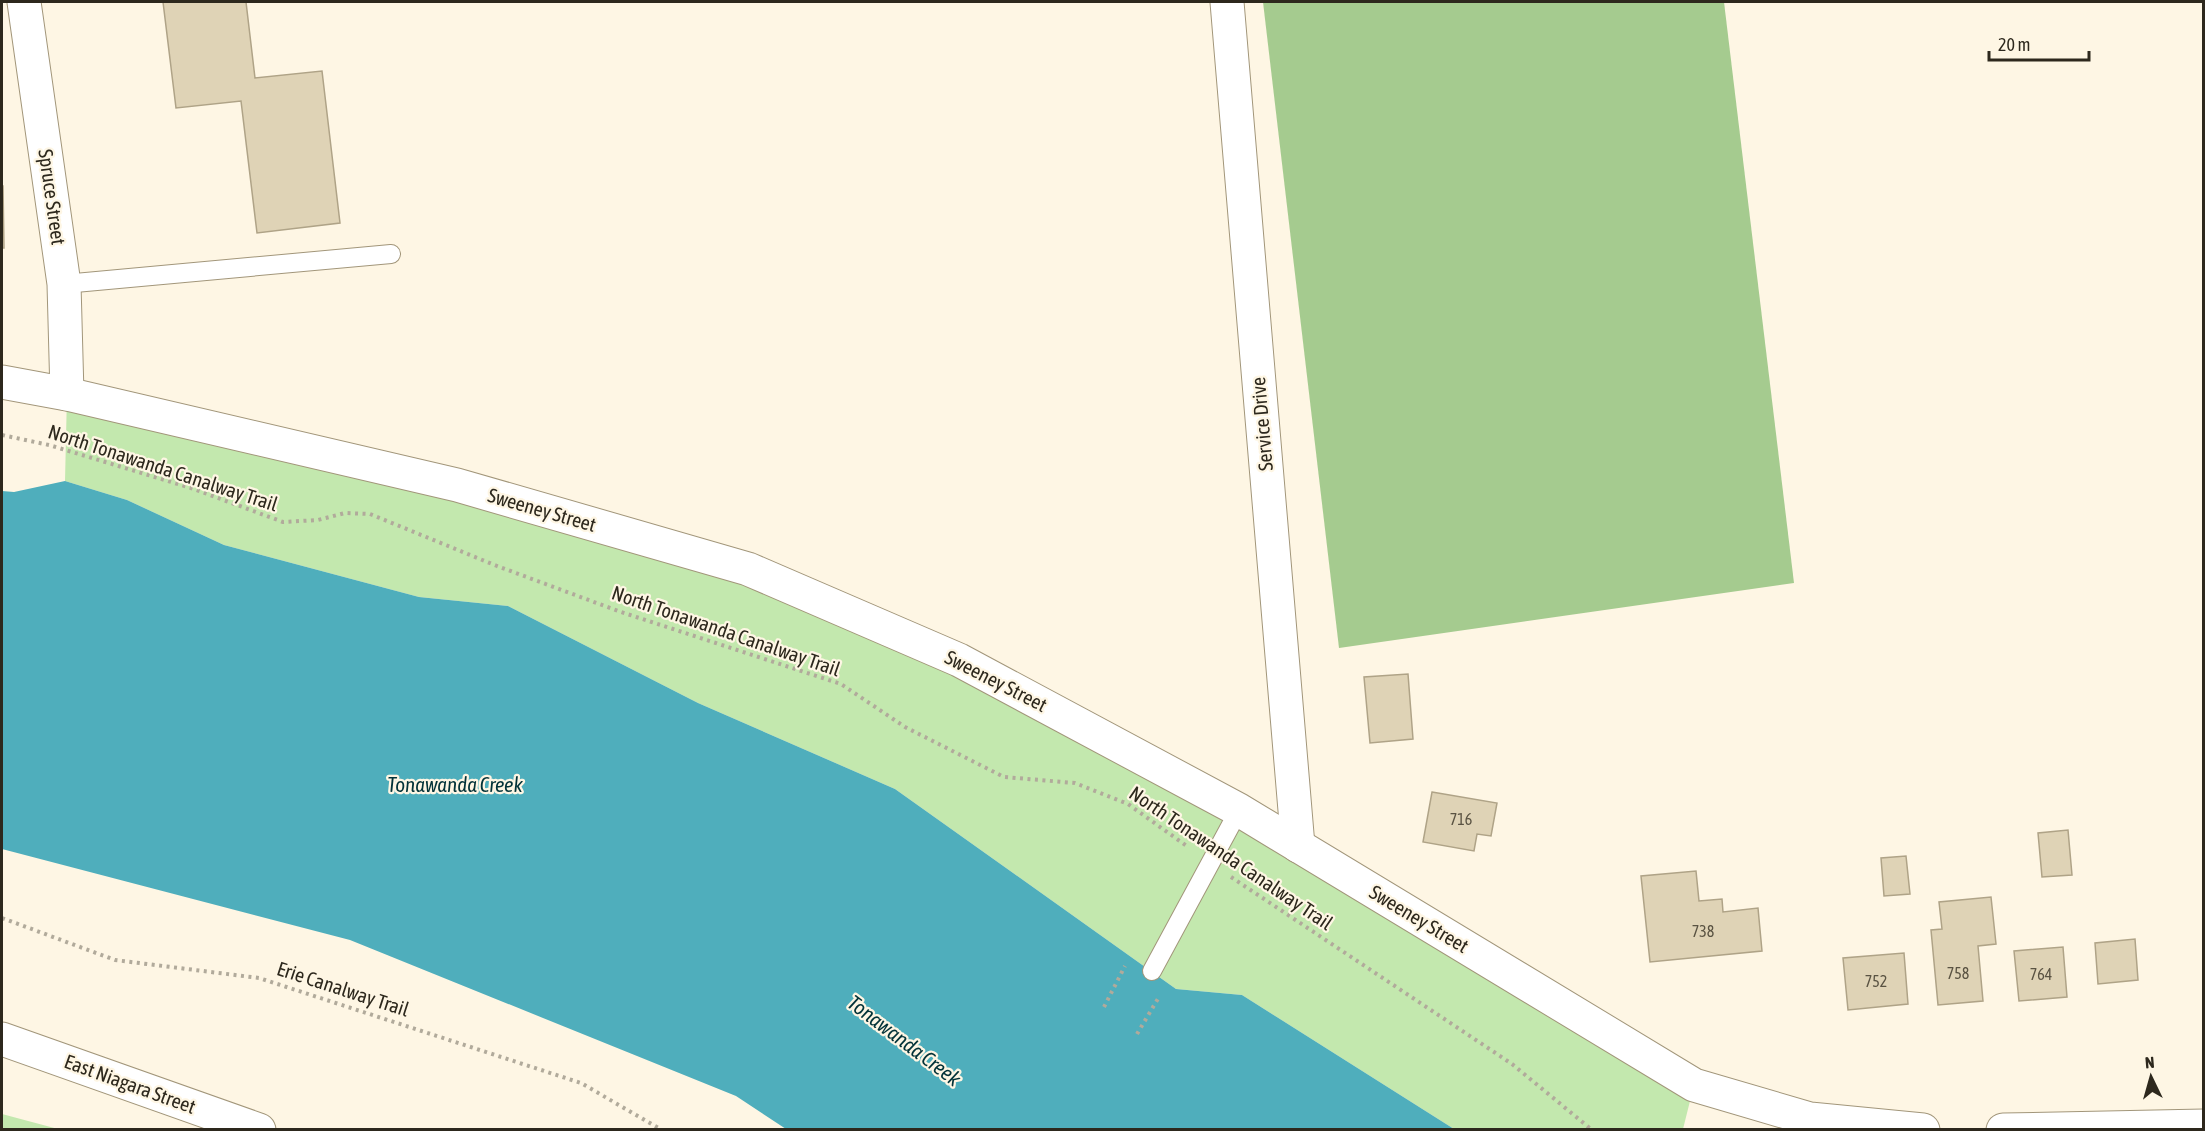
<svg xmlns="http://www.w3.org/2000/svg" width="2205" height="1131" viewBox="0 0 2205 1131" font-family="'Asap Condensed',sans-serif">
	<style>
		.green { fill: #c3e8ae }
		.forest { fill: #a5cb8f }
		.water { fill: #4faebc }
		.building { fill: #dfd3b6; stroke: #afa387; stroke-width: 1.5 }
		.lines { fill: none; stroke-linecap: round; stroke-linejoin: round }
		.service-casing { stroke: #a2967a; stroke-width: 20 }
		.minor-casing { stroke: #a2967a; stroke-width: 35 }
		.tertiary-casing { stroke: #a2967a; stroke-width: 35 }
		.path { stroke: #b1aa9b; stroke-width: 4; stroke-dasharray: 3 4.5; stroke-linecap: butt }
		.service { stroke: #fff; stroke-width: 18 }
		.minor { stroke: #fff; stroke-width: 33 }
		.tertiary { stroke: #fff; stroke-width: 33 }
		.labels { text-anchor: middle; stroke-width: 4.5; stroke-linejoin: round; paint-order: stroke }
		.number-label { font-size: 16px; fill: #5a5343 }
		.street-label { font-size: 20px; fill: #2d281d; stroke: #fef6e4 }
		.water-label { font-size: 21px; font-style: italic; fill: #023238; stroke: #fef6e4 }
	</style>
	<rect width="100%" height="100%" fill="#fef6e4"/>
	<!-- green -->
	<g class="green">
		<polygon points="67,394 748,569 1239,810 1694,1085 1683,1129 1454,1129 1242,995 1176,989 895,789 698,703 508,606 419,597 224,545 127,500 65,481"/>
		<polygon points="2,1114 58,1129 2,1129"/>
	</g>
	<!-- forest -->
	<polygon class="forest" points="1263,2 1724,2 1794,583 1339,648"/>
	<!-- water -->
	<polygon class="water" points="65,481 127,500 224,545 419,597 508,606 698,703 895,789 1176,989 1242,995 1454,1129 786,1129 736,1096 350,940 2,849 2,491 14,492"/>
	<!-- building -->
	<g class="building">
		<polygon points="163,2 246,2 255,78 322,71 340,223 257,233 241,101 176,108"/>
		<polygon points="2,186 3,186 4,248 2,248"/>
		<polygon points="1408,674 1413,739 1370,743 1364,677"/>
		<polygon points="1432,792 1497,803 1491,836 1477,834 1474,851 1423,842"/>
		<polygon points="2068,830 2072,875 2042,877 2038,833"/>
		<polygon points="1906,856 1910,894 1884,896 1881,858"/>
		<polygon points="1696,871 1699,901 1722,899 1723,912 1758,908 1762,951 1650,962 1641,876"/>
		<polygon points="1991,897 1996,944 1978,946 1983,1001 1938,1005 1931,930 1942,929 1939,902"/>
		<polygon points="2135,939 2138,980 2098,984 2095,943"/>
		<polygon points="2063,947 2067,997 2019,1001 2014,951"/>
		<polygon points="1904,953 1908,1004 1848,1010 1843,958"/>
	</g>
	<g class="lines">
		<defs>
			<g id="service">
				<polyline points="64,284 391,254"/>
				<polyline points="1152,971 1239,810"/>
			</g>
			<g id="minor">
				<polyline points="24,2 64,284 67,394"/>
				<polyline points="1227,2 1298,846"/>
			</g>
			<g id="tertiary">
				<polyline points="2,382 67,394 457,485 748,569 959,660 1239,810 1694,1085 1810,1119 1923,1130"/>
				<polyline points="2,1039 259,1130"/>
				<polyline points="2003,1130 2204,1126"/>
			</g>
		</defs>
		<!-- service casing -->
		<use href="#service" class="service-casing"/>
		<!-- minor casing -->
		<use href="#minor" class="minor-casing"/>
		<!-- tertiary casing -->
		<use href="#tertiary" class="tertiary-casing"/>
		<!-- path -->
		<g class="path">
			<polyline points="2,435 49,445 191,488 283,522 318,520 345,513 370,514 497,566 621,612 841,684 905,727 1004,777 1075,783 1128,804 1188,847"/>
			<polyline points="1231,877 1512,1064 1592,1130"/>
			<polyline points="2,918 115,960 259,978 581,1083 662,1130"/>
			<polyline points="1104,1007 1125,966"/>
			<polyline points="1137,1034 1159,997"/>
		</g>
		<!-- service -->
		<use href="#service" class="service"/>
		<!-- minor -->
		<use href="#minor" class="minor"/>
		<!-- tertiary -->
		<use href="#tertiary" class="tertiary"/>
	</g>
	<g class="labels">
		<!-- number labels -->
		<g class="number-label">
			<text x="1461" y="825">716</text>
			<text x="1703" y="937">738</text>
			<text x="1958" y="979">758</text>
			<text x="2041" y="980">764</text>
			<text x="1876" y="987">752</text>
		</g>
		<!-- street labels -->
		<g class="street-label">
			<text transform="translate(52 197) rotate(82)" y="7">Spruce Street</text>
			<text transform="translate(1262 424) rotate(-95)" y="7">Service Drive</text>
			<text transform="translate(163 468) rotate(18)" y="7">North Tonawanda Canalway Trail</text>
			<text transform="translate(542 510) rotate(16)" y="7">Sweeney Street</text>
			<text transform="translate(726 631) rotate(19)" y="7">North Tonawanda Canalway Trail</text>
			<text transform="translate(996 681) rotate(27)" y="7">Sweeney Street</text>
			<text transform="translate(1231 858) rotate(34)" y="7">North Tonawanda Canalway Trail</text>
			<text transform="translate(1419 919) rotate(31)" y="7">Sweeney Street</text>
			<text transform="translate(343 989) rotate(18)" y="7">Erie Canalway Trail</text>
			<text transform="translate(130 1084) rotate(20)" y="7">East Niagara Street</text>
		</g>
		<!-- water labels -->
		<g class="water-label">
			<text x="455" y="792">Tonawanda Creek</text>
			<text transform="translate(904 1041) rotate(37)" y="7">Tonawanda Creek</text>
		</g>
	</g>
	<!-- border -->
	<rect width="2205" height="1131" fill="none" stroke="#2d281d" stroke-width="6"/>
	<!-- north arrow -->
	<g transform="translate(2151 1077) rotate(355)" stroke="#fef6e4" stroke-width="4.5" paint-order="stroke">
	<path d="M0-4.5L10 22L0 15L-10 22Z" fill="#2d281d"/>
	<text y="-9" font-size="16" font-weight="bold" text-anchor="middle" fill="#2d281d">N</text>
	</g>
	<!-- scale -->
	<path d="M1989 51v9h100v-9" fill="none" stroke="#2d281d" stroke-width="3"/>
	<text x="1998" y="51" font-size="18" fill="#2d281d" stroke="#fef6e4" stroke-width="4.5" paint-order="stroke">20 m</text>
</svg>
